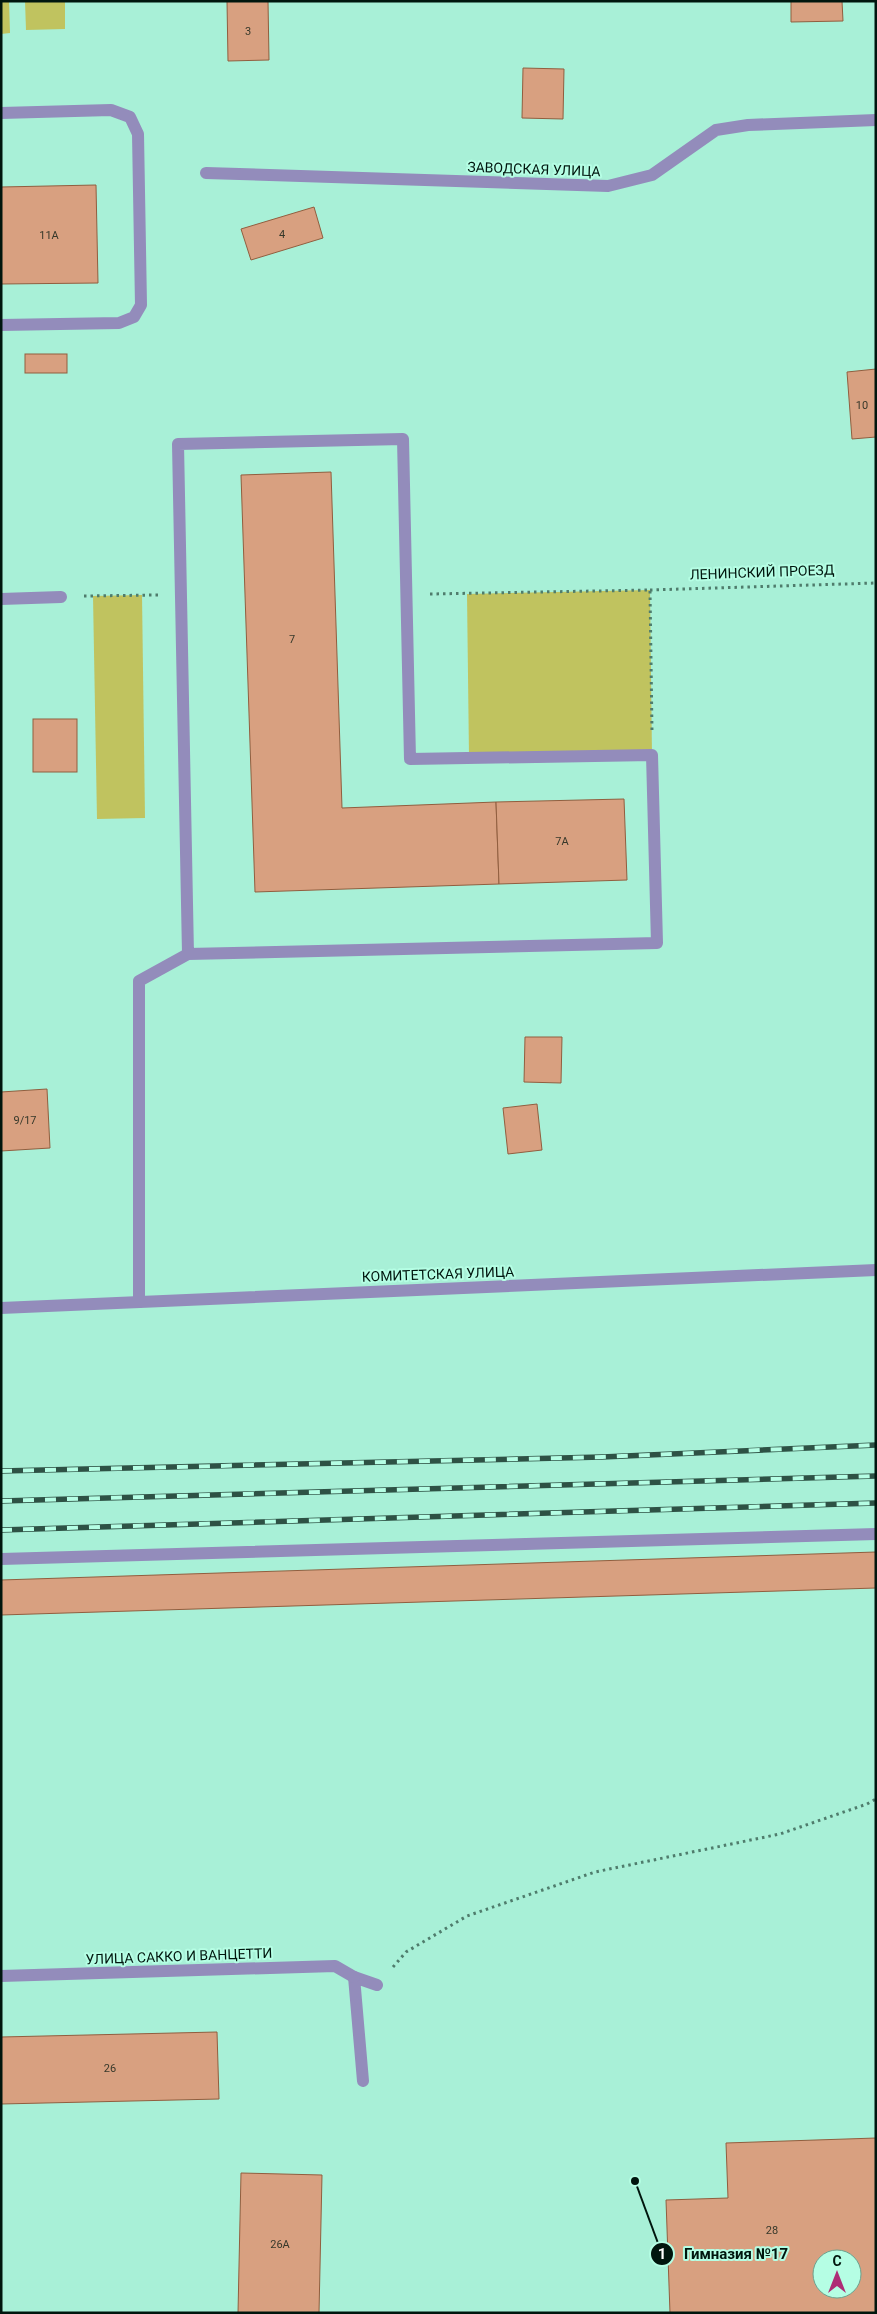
<svg xmlns="http://www.w3.org/2000/svg" width="877" height="2314" viewBox="0 0 877 2314" font-family="Roboto,sans-serif">
	<style>
		.green { fill: #c0c35f }
		.building { fill: #d8a080; stroke: #915e3f; fill-rule: evenodd }
		.lines { fill: none; stroke-linecap: round; stroke-linejoin: round }
		.path { stroke: #4f7c6c; stroke-width: 3; stroke-dasharray: 2.5 4; stroke-linecap: butt }
		.lane { stroke: #938cbb; stroke-width: 12 }
		.street { stroke: #938cbb; stroke-width: 12 }
		.rail-casing { stroke: #2e5245; stroke-width: 5.5 }
		.rail { stroke: #b5fee4; stroke-width: 4; stroke-dasharray: 11; stroke-linecap: butt }
		.labels { text-anchor: middle; stroke-width: 4; stroke-linejoin: round; paint-order: stroke }
		.number-label { font-size: 11px; fill: #36382a }
		.street-label { font-size: 14px; fill: #00160e; stroke: #b5fee4 }
		.leader { fill: none; stroke: #00160e; stroke-width: 2 }
		.callout-dot { fill: #00160e; stroke: #b5fee4; stroke-width: 2 }
		.mark-label { font-size: 15px; text-anchor: middle; font-weight: bold; fill: #fff }
		.callout-label { font-size: 15px; text-anchor: middle; font-weight: bold; fill: #00160e; stroke: #b5fee4; stroke-width: 4; stroke-linejoin: round; paint-order: stroke }
	</style>
	<rect width="100%" height="100%" fill="#a8f0d7"/>
	<!-- green -->
	<g class="green">
		<polygon points="1,1 9,1 10,33 1,34"/>
		<polygon points="25,1 65,1 65,29 26,30"/>
		<polygon points="650,590 652,755 469,757 467,594"/>
		<polygon points="142,595 145,818 97,819 93,596"/>
	</g>
	<!-- building -->
	<g class="building">
		<polygon points="227,1 268,1 269,60 228,61"/>
		<polygon points="791,1 842,1 843,21 791,22"/>
		<polygon points="523,68 564,69 563,119 522,118"/>
		<polygon points="96,185 98,283 1,284 1,187"/>
		<polygon points="314,207 323,238 251,260 241,229"/>
		<rect x="25" y="354" width="42" height="19"/>
		<polygon points="876,369 876,437 852,439 847,372"/>
		<polygon points="331,472 342,808 496,802 499,884 255,892 241,475"/>
		<rect x="33" y="719" width="44" height="53"/>
		<polygon points="624,799 627,880 499,884 496,802"/>
		<polygon points="525,1037 562,1037 561,1083 524,1082"/>
		<polygon points="47,1089 50,1148 1,1151 1,1092"/>
		<polygon points="537,1104 542,1150 508,1154 503,1108"/>
		<polygon points="876,1552 876,1588 1,1615 1,1580"/>
		<polygon points="217,2032 219,2099 1,2104 1,2037"/>
		<path d="M876 2138V2313H670L666 2200 728 2198 726 2143ZM822 2259H852V2289H822Z"/>
		<polygon points="241,2173 322,2175 319,2313 238,2313"/>
	</g>
	<g class="lines">
		<!-- path -->
		<g class="path">
			<polyline points="650,590 876,583"/>
			<polyline points="430,594 650,590 652,732"/>
			<polyline points="84,596 158,595"/>
			<polyline points="393,1967 406,1952 467,1916 595,1872 780,1834 867,1804 876,1799"/>
		</g>
		<!-- lane -->
		<g class="lane">
			<polyline points="1,113 111,110 130,117 138,134 141,305 134,317 119,323 1,325"/>
			<polyline points="139,1302 139,981 188,954 657,943 652,755 410,759 403,439 178,444 188,954"/>
			<polyline points="1,1559 876,1534"/>
			<polyline points="363,2081 354,1977 377,1985"/>
		</g>
		<!-- street -->
		<g class="street">
			<polyline points="206,173 608,186 652,175 716,130 748,125 876,120"/>
			<polyline points="1,599 61,597"/>
			<polyline points="1,1308 876,1270"/>
			<polyline points="1,1976 335,1966 354,1977"/>
		</g>
		<defs>
			<g id="rail">
				<polyline points="1,1471 602,1457 876,1445"/>
				<polyline points="1,1501 876,1476"/>
				<polyline points="1,1530 876,1503"/>
			</g>
		</defs>
		<!-- rail casing -->
		<use href="#rail" class="rail-casing"/>
		<!-- rail -->
		<use href="#rail" class="rail"/>
	</g>
	<g class="labels">
		<!-- number labels -->
		<g class="number-label">
			<text x="248" y="35">3</text>
			<text x="282" y="238">4</text>
			<text x="49" y="239">11А</text>
			<text x="862" y="409">10</text>
			<text x="292" y="643">7</text>
			<text x="562" y="845">7А</text>
			<text x="25" y="1124">9/17</text>
			<text x="110" y="2072">26</text>
			<text x="772" y="2234">28</text>
			<text x="280" y="2248">26А</text>
		</g>
		<!-- street labels -->
		<g class="street-label">
			<text transform="translate(534 169) rotate(2)" y="5">ЗАВОДСКАЯ УЛИЦА</text>
			<text transform="translate(762 572) rotate(-2)" y="5">ЛЕНИНСКИЙ ПРОЕЗД</text>
			<text transform="translate(438 1274) rotate(-2)" y="5">КОМИТЕТСКАЯ УЛИЦА</text>
			<text transform="translate(179 1956) rotate(-2)" y="5">УЛИЦА САККО И ВАНЦЕТТИ</text>
		</g>
	</g>
	<!-- callouts -->
	<path class="leader" d="M635 2181L662 2254"/>
	<g class="callout-dot">
		<circle cx="635" cy="2181" r="5"/>
		<circle cx="662" cy="2254" r="12"/>
	</g>
	<g class="mark-label">
		<text x="662" y="2259">1</text>
	</g>
	<g class="callout-label">
		<text x="736" y="2259">Гимназия №17</text>
	</g>
	<!-- border -->
	<rect width="877" height="2314" fill="none" stroke="#00160e" stroke-width="5"/>
	<!-- north arrow -->
	<g transform="translate(837 2274)"><circle r="24" fill="#b5fee4" stroke="#6da18e"/>
	<path d="M0-4L9 19L0 12L-9 19Z" fill="#ae2c76"/>
	<text y="-8" font-size="14" font-weight="bold" text-anchor="middle" fill="#00160e">С</text>
	</g>
</svg>
